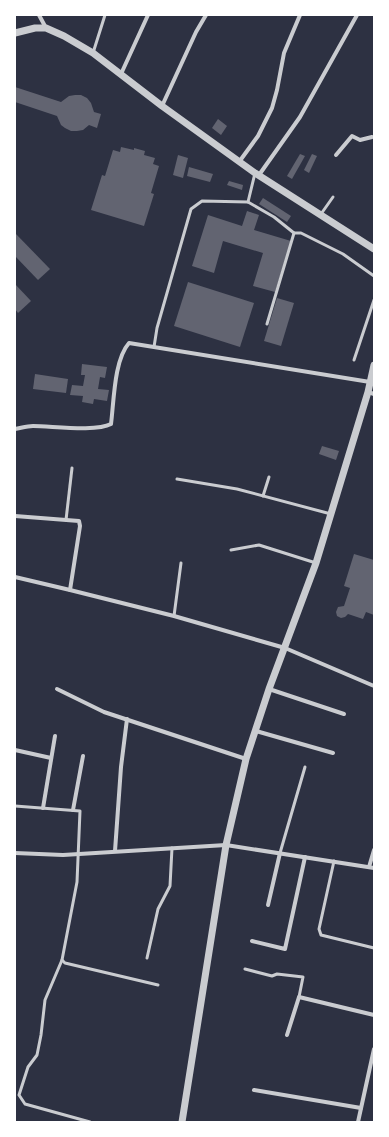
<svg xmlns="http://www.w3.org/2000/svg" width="389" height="1137" viewBox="0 0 389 1137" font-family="'Playfair Display',serif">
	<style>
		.building { fill: #626471 }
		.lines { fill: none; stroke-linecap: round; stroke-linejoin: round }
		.service { stroke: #caccd0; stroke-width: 3 }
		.minor { stroke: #caccd0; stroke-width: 4 }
		.tertiary { stroke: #caccd0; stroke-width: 7 }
	</style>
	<rect width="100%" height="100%" fill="#2d3142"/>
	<!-- building -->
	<g class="building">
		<polygon points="15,87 61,102 69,96 75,95 81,95 87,98 91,103 94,112 101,114 97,128 89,125 83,130 77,131 71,131 65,128 61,125 57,116 15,102"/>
		<polygon points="218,119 227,126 221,135 212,128"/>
		<polygon points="121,147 134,150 134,148 145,151 144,155 155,158 153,164 159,166 151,193 154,194 144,226 91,210 102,175 105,176 113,150 120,152"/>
		<polygon points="300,154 305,156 292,179 287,176"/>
		<polygon points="312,154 317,156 309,173 304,170"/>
		<polygon points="178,155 188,158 183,178 173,175"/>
		<polygon points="189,167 213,174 210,182 187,176"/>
		<polygon points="229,181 243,185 242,190 227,185"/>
		<polygon points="263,198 291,216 287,222 259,204"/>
		<polygon points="247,211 259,215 254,230 291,241 275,292 253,286 263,253 223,241 214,273 192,266 208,215 242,226"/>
		<polygon points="15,233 50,269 38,280 15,256"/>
		<polygon points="188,282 254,303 240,347 174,326"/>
		<polygon points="15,284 31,301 18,313 15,309"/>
		<polygon points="277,298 294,303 281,346 264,341"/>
		<polygon points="82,364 107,367 105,378 100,377 98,389 109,390 107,401 94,399 93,404 82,402 83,396 70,395 72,385 83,386 85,375 81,375"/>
		<polygon points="35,374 68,379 66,393 33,389"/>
		<polygon points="322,446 339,451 336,460 319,454"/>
		<polygon points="354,554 374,560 374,615 366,612 363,619 348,614 345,617 341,618 337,616 336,612 338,607 344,606 350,588 344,586"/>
	</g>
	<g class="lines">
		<!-- service -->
		<g class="service">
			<polyline points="93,53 105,15"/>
			<polyline points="248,202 274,217 294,233 267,324"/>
			<polyline points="321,214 333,197"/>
			<polyline points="294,233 301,233 343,254 374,276"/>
			<polyline points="154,347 157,328 191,209 202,201 248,202 255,173"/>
			<polyline points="354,360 374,300"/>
			<polyline points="177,479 237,489 331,514"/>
			<polyline points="263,496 269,477"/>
			<polyline points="66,520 72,468"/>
			<polyline points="231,550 259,545 316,563"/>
			<polyline points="174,616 181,563"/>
			<polyline points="15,806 80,811 77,882 62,960 65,963 158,985"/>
			<polyline points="280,853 305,767"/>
			<polyline points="334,861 319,929 321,935 374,948"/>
			<polyline points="147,958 158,909 170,886 172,848"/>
			<polyline points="62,960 45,1000 41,1035 37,1055 28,1067 19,1095 25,1104 90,1122"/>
			<polyline points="245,969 272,976 277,974 303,977 299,997"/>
		</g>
		<!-- minor -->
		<g class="minor">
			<polyline points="39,15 46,28"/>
			<polyline points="121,74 148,15"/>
			<polyline points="162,106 196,32 206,15"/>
			<polyline points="336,155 352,136 360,140 372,137"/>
			<polyline points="239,162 258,136 272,108 277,90 284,53 300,15"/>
			<polyline points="259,175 300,117 357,15"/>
			<polyline points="368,392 374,394"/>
			<path d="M15 429C21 428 27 426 33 426 52 426 96 432 111 424 114 401 114 360 129 343L370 382"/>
			<polyline points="15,516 79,521 80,526 70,590"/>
			<polyline points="15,577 70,590 174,616 285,648 374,686"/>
			<polyline points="57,689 104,712 246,759"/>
			<polyline points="269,689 344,714"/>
			<polyline points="256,731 333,753"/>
			<polyline points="15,750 51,758"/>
			<polyline points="43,808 55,736"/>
			<polyline points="73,810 83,756"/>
			<polyline points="115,851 121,767 127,719"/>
			<polyline points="15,853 63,855 226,845 374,868"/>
			<polyline points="369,867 374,850"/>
			<polyline points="268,905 280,853"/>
			<polyline points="252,941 285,949 305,857"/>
			<polyline points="287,1035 299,997 374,1015"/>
			<polyline points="254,1090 361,1108"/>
			<polyline points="358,1122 374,1049"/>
		</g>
		<!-- tertiary -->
		<g class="tertiary">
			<polyline points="15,33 35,28 46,28 64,36 93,53 162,106 255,173 374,249"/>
			<polyline points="182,1122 226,845 246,759 269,689 316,563 368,392 374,365"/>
		</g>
	</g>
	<!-- border -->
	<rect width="389" height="1137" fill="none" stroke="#ffffff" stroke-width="32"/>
</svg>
